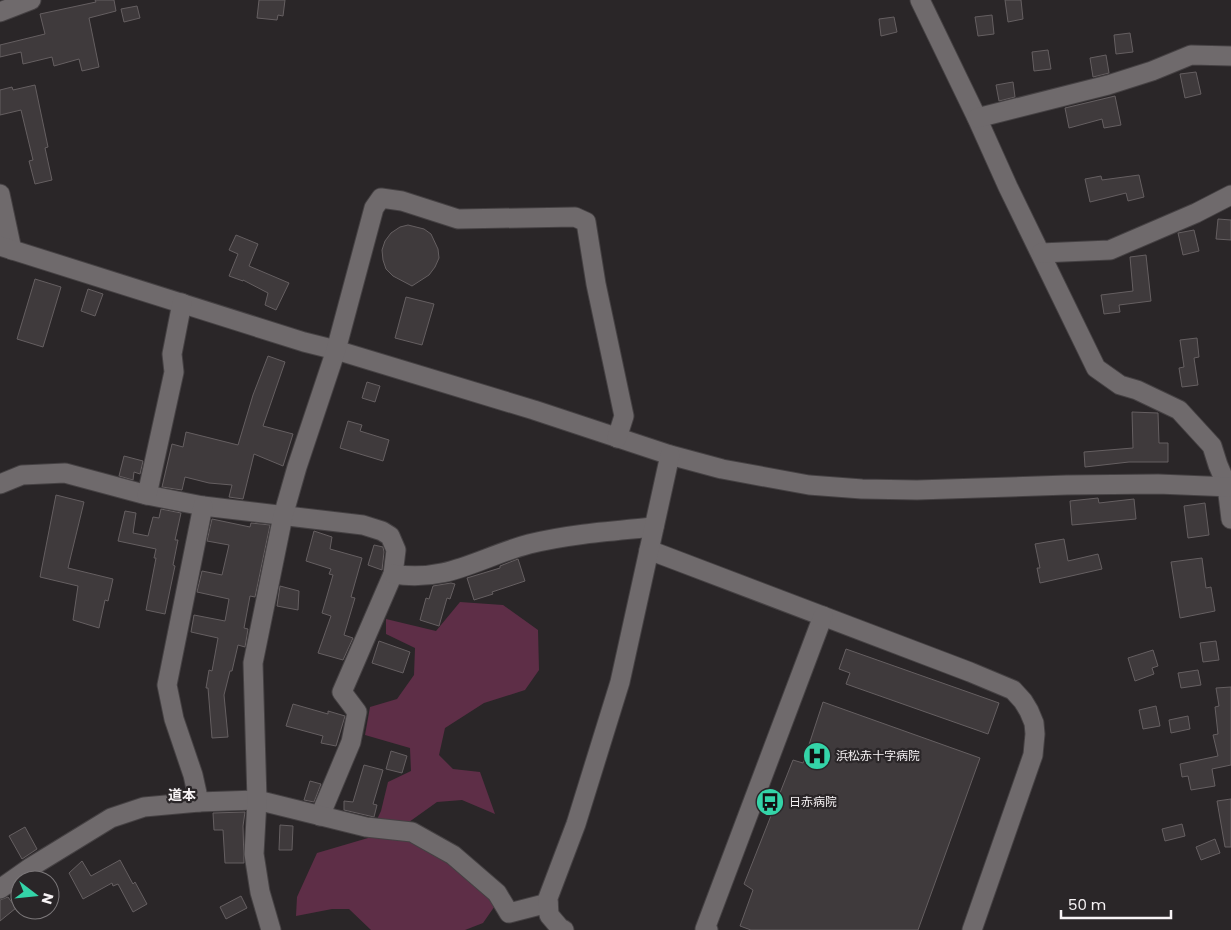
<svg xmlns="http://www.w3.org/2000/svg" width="1231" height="930" viewBox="0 0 1231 930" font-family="Poppins,'Noto Sans JP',sans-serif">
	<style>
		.green { fill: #5e2e47 }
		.building { fill: #3f3a3c; stroke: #655f61 }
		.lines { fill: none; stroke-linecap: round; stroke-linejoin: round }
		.minor-casing { stroke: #454143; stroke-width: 21 }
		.minor { stroke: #6f6a6c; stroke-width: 19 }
		.labels { text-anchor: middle; stroke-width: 4.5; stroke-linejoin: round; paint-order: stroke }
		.poi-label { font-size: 12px; fill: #f7f3f5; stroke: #2a2628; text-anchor: start }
		.neighbourhood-label { font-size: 14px; font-weight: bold; fill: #f7f3f5; stroke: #2a2628 }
	</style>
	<rect width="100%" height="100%" fill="#2a2628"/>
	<!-- green -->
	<polygon class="green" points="460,602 503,605 538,630 539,670 525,690 484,703 445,728 439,755 453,769 480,772 495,814 462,800 437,802 409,822 393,821 441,844 499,900 483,923 465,930 371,930 349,909 332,909 296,916 297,897 317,853 368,838 381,811 388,782 411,771 410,748 365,735 370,707 397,699 414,675 415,648 386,634 386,619 436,631"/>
	<!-- building -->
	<g class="building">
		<polygon points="95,0 114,0 116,11 89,18 99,67 82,71 79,59 54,66 52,57 23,64 21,52 0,57 0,45 45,34 40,14 96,2"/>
		<polygon points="259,0 285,0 283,16 278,15 277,20 257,18"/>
		<polygon points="1005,0 1021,0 1023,19 1008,22"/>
		<polygon points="137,6 140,18 124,22 121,9"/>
		<polygon points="992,15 994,34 978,36 975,17"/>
		<polygon points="894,17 897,32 881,36 879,19"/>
		<polygon points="1130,33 1133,52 1116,54 1114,35"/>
		<polygon points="1048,50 1051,69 1034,71 1032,52"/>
		<polygon points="1106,55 1109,73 1093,77 1090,58"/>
		<polygon points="1196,72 1201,94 1185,98 1180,74"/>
		<polygon points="1013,82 1015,97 999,101 996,85"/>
		<polygon points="35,85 48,147 45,148 52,180 35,184 29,161 33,160 21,110 0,115 0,90 12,87 13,90"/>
		<polygon points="1115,96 1121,125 1104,128 1102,119 1069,128 1065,108"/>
		<polygon points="1139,175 1144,197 1128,201 1126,193 1090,202 1085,179 1101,176 1102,180"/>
		<polygon points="1218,219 1231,220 1231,240 1216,239"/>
		<polygon points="408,225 424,229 431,234 438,249 439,258 435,267 429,275 412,286 393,276 386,269 383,260 382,250 385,241 391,233 400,227"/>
		<polygon points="1194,230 1199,251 1183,255 1178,233"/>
		<polygon points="236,235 258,244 249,266 289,283 276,310 265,305 268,293 243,280 243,281 229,276 238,254 229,250"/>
		<polygon points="1146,255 1151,301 1119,305 1120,312 1104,314 1101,295 1133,291 1130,257"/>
		<polygon points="35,279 61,287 43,347 17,339"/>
		<polygon points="88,289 103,294 95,316 81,311"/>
		<polygon points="406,297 434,304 422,345 395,338"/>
		<polygon points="1197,338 1199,357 1194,358 1198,385 1182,387 1179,368 1184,367 1180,340"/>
		<polygon points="268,356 285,362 263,426 293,434 283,466 254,454 243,499 229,497 232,485 209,483 185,477 182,490 162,487 172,444 183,447 186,432 238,445 253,395"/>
		<polygon points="367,382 380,386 375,402 362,398"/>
		<polygon points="1132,412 1158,413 1159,443 1168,443 1168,462 1129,462 1085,467 1084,452 1133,448"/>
		<polygon points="348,421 362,425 360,431 389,440 383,461 340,448"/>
		<polygon points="124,456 143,461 140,474 134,472 133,480 119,476"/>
		<polygon points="56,495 84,502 68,568 113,579 108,601 105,600 99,628 73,620 78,586 40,577"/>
		<polygon points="1098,498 1099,503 1134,499 1136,519 1072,525 1070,501"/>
		<polygon points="1205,503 1209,535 1188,538 1184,506"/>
		<polygon points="161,509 181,513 175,540 178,540 173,565 175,566 165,614 146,610 156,558 154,558 156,549 118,541 125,511 136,513 133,533 148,536 153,517 159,518"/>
		<polygon points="212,519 250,527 251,523 270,525 255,597 250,596 244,628 248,629 245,647 238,645 232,671 230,671 224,695 228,737 212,738 208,688 206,688 209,670 212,671 218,638 191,632 194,615 225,621 229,599 197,592 202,571 222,575 229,545 207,541"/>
		<polygon points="314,531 332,537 330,549 362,558 351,597 355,598 344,635 353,638 343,660 318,653 331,616 322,613 333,575 329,574 331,569 306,561"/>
		<polygon points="1064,539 1068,561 1098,554 1102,569 1040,583 1037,568 1040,568 1035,544"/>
		<polygon points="374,545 383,547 384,552 382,570 368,565"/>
		<polygon points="1202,558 1206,588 1211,587 1215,611 1180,618 1171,562"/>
		<polygon points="518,559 525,581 492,592 493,594 474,600 467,578 500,568 500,566"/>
		<polygon points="451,583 455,584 450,599 447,598 439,626 420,620 426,598 429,599 433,586"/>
		<polygon points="280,586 299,591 298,610 277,606"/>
		<polygon points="379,641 410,652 403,673 372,663"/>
		<polygon points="1216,641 1219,660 1203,662 1200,643"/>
		<polygon points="846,649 999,703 988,734 846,684 850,673 839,669"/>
		<polygon points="1153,650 1158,666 1152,668 1154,674 1135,681 1128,658"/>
		<polygon points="1198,670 1201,685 1181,688 1178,673"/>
		<polygon points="1231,687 1231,765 1212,769 1215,786 1191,790 1188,776 1182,777 1180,764 1218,756 1213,735 1218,734 1215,707 1219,706 1216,688"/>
		<polygon points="823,702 980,758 918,930 751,930 740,926 753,890 744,884 793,760 803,763"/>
		<polygon points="293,704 328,714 328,711 345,716 336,746 321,743 323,736 286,726"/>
		<polygon points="1156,706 1160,726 1143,729 1139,710"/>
		<polygon points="1188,716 1190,729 1171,733 1169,720"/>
		<polygon points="391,751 407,756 402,773 386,769"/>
		<polygon points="364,765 383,770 373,804 377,805 374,817 344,810 344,801 353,802"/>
		<polygon points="310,781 321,784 314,802 304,800"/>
		<polygon points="1231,799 1231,847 1225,847 1217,801"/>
		<polygon points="245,812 243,826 244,863 225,863 223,830 214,830 213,813"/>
		<polygon points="1182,824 1185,836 1165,841 1162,829"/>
		<polygon points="280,825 293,826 292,850 279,850"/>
		<polygon points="25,827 37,849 22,859 9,836"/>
		<polygon points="1215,839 1220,853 1201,860 1196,847"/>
		<polygon points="120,860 133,884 135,882 147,904 133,912 118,884 113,886 112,883 83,899 69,873 82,861 91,876"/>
		<polygon points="241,896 247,908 226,919 220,907"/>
		<polygon points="8,897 16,908 0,921 0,900"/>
	</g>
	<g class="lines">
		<defs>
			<g id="minor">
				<polyline points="920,0 977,118 1008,187 1096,368 1120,385 1137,390 1179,410 1212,446 1218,465 1227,486 1231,519"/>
				<polyline points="0,12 31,0"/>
				<polyline points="977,118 1108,85 1152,71 1191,55 1231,56"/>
				<polyline points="0,194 12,250"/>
				<polyline points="0,246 304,342 336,350 534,410 670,455 722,469 809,485 862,489 917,490 1067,485 1158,484 1231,487"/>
				<polyline points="1041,253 1110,250 1196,213 1231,195"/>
				<polyline points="0,484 22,475 65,473 147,495 203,506 363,525 382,531 390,536 396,550 393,574 342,692 357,712 351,742 320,816"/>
				<polyline points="147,495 174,372 172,354 182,303"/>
				<polyline points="649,550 970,672 1013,690 1023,701 1029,711 1034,723 1035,734 1033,755 972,930"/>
				<path d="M393 574C447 583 480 557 529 544 570 534 612 531 654 527"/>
				<polyline points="199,802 193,775 174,719 167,685 203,506"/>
				<polyline points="0,889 31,867 111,818 144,807 199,802 257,800 366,827 412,832 453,855 497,893 509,913 548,903"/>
				<polyline points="271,930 260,892 254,854 257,800 253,663 283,516 297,467 336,350 374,208 381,198 402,201 458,219 575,217 586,222 596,284 624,416 617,438"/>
				<polyline points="564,930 560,928 549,915 548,898 576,824 620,682 670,455"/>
				<polyline points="708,930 705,929 823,616"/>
			</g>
		</defs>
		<!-- minor casing -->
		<use href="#minor" class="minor-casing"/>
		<!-- minor -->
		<use href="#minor" class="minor"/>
	</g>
	<!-- icons -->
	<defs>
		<symbol id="hospital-disc" viewBox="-11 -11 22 22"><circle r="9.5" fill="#34d4a8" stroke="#2a2628"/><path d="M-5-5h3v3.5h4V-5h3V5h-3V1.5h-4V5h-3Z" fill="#111"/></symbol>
		<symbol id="bus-disc" viewBox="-11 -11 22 22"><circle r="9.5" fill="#34d4a8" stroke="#2a2628"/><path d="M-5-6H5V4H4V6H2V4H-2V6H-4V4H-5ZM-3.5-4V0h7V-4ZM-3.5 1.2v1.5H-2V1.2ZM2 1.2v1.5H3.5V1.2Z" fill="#111"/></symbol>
	</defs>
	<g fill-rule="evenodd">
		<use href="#hospital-disc" x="801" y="740" width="32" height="32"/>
		<use href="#bus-disc" x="754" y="786" width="32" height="32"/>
	</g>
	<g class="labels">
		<!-- poi labels -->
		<g class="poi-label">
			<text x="836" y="760">浜松赤十字病院</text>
			<text x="789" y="806">日赤病院</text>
		</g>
		<!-- neighbourhood labels -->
		<g class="neighbourhood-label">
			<text x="182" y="800">道本</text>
		</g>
	</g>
	<!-- north arrow -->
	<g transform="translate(35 895) rotate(106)"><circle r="24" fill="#2a2628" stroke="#7c787a"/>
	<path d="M0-4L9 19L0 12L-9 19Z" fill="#34d4a8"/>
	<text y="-8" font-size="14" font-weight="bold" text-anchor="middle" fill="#f7f3f5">N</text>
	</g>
	<!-- scale -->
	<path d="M1061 910v8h110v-8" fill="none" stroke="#f7f3f5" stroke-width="2.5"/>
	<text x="1068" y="910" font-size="15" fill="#f7f3f5" stroke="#2a2628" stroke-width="4" paint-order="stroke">50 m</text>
</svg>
